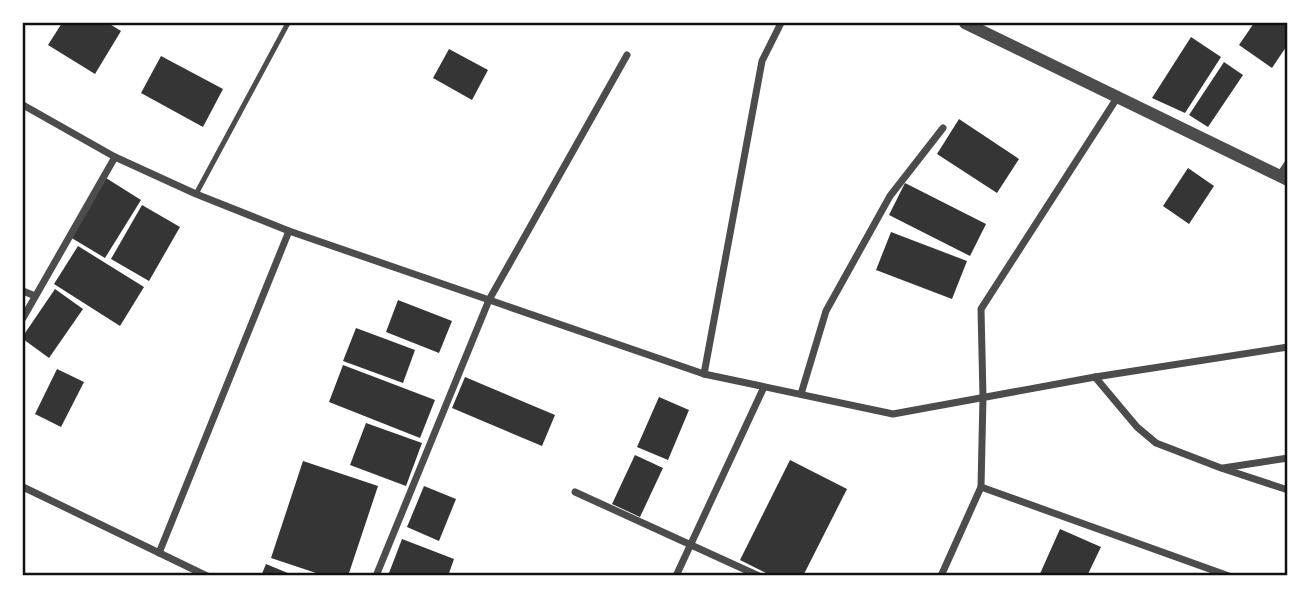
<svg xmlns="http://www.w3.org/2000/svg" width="1311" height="599" viewBox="0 0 1311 599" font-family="'Playfair Display',serif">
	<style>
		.building { fill: #353535 }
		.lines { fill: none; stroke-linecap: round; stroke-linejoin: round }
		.service { stroke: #4c4c4c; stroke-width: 5 }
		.minor { stroke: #4c4c4c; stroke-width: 7 }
		.tertiary { stroke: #4c4c4c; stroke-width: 12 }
		.neatline { fill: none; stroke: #111; stroke-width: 2.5 }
	</style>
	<rect width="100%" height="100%" fill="#fff"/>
	<!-- building -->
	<g class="building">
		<polygon points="62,23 108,23 121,31 95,74 48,45"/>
		<polygon points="1254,23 1288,23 1288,44 1272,68 1239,45"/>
		<polygon points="1191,37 1221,57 1185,113 1152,98"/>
		<polygon points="449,49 488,70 472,100 433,78"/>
		<polygon points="161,56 223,89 203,127 141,93"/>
		<polygon points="1224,62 1243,75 1208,127 1189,115"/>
		<polygon points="959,119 1019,159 997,193 937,154"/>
		<polygon points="1188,168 1214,186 1189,224 1163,206"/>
		<polygon points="106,178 141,200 105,258 70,237"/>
		<polygon points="905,183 986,224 970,256 889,215"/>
		<polygon points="142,205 180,227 149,281 111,259"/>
		<polygon points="891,232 967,261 952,299 876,270"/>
		<polygon points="78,246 144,287 120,326 54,284"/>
		<polygon points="55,289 83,309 49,358 23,339 23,336"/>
		<polygon points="398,300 452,321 439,353 386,332"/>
		<polygon points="356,328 415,350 403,383 343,361"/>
		<polygon points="343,365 435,400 420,438 329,402"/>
		<polygon points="57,369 84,382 61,427 35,414"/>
		<polygon points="465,377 555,415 542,446 452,408"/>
		<polygon points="659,397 689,410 668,460 637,447"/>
		<polygon points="366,423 422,443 406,486 350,465"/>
		<polygon points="635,455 663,468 640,517 612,504"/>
		<polygon points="790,460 847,489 803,576 772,576 740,560"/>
		<polygon points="303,461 378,486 348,576 325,576 271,558"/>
		<polygon points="424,486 456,499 439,541 407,527"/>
		<polygon points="1060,529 1101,547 1087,576 1039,576"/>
		<polygon points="402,539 454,559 448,576 396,576 389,573"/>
		<polygon points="266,564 295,576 261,576"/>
	</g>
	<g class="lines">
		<!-- service -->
		<polyline class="service" points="196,194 288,23"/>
		<!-- minor -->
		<g class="minor">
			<polyline points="23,105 115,157 196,194 289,231 704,374 893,414 1095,377 1288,347"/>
			<polyline points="1279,176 1288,163"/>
			<polyline points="23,291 35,296"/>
			<polyline points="23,318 115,157"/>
			<polyline points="704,374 762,61 781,23"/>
			<polyline points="1095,377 1137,427 1156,443 1221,468 1288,490"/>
			<polyline points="801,394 826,311 890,196 943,128"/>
			<polyline points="1223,468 1288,458"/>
			<polyline points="23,487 207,576"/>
			<polyline points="981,487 1229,576"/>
			<polyline points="575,492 759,576"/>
			<polyline points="159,553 289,231"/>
			<polyline points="376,576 489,300 627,55"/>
			<polyline points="676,576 764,387"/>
			<polyline points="941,576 981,487 983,397 981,309 1117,98"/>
		</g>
		<!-- tertiary -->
		<polyline class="tertiary" points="965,23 1288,180"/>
	</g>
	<!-- border -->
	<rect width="1311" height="599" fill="none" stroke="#ffffff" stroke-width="49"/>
	<rect x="24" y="24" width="1262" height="550" class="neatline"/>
</svg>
